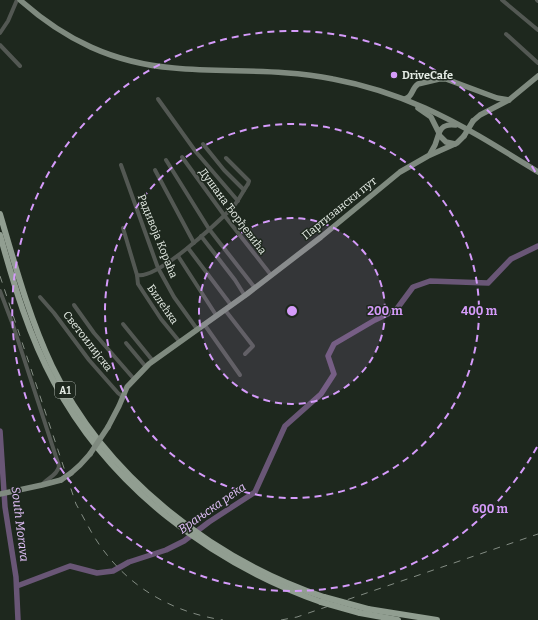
<svg xmlns="http://www.w3.org/2000/svg" width="538" height="620" viewBox="0 0 538 620" font-family="Bitter,serif">
	<style>
		.lines { fill: none; stroke-linecap: round; stroke-linejoin: round }
		.river { stroke: #695676; stroke-width: 5.5 }
		.minor { stroke: #535853; stroke-width: 4 }
		.major { stroke: #7f8a7f; stroke-width: 5.5 }
		.highway { stroke: #919e91; stroke-width: 6 }
		.rail { stroke: #838c83; stroke-width: 1; stroke-dasharray: 7 7; stroke-linecap: butt }
		.major-bridge { stroke: #7f8a7f; stroke-width: 5.5 }
		.highway-bridge { stroke: #919e91; stroke-width: 6 }
		.ring { fill: none; stroke: #d59bfa; stroke-width: 2; stroke-dasharray: 7 5 }
		.poi-dot { fill: #d59bfa; stroke: #1e281e; stroke-width: 1.5 }
		.labels { text-anchor: middle; stroke-width: 3; stroke-linejoin: round; paint-order: stroke }
		.shield { fill: #1e281e; stroke: #a9b1a9; stroke-width: 1 }
		.shield-label { font-size: 10px; font-weight: bold; fill: #e5ece5 }
		.poi-label { font-size: 11px; font-weight: bold; fill: #e5ece5; stroke: #1e281e; text-anchor: start }
		.street-label { font-size: 11px; fill: #e5ece5; stroke: #1e281e }
		.water-label { font-size: 12px; font-style: italic; fill: #e4c2fc; stroke: #1e281e }
		.centre { fill: #d59bfa; stroke: #1e281e; stroke-width: 2 }
		.ring-label { font-size: 12px; text-anchor: middle; font-weight: bold; fill: #d59bfa; stroke: #1e281e; stroke-width: 3; stroke-linejoin: round; paint-order: stroke }
	</style>
	<rect width="100%" height="100%" fill="#1e281e"/>
	<g class="lines">
		<!-- river -->
		<g class="river">
			<polyline points="0,431 5,507 16,577 18,620"/>
			<polyline points="17,586 70,566 97,573 113,571 129,562 166,550 184,541 209,522 255,492 285,426 321,394 334,374 328,356 334,344 375,320 396,310 413,287 430,281 488,283 511,259 538,246"/>
		</g>
		<!-- minor -->
		<g class="minor">
			<polyline points="502,0 538,30"/>
			<polyline points="537,0 538,1"/>
			<polyline points="0,33 8,21 17,0"/>
			<polyline points="506,34 538,63"/>
			<polyline points="0,45 20,66"/>
			<polyline points="158,99 196,152 238,201"/>
			<polyline points="203,144 224,170 244,190"/>
			<polyline points="182,157 224,215 271,275"/>
			<polyline points="166,160 209,229 255,288"/>
			<polyline points="121,165 158,268 174,297 197,329"/>
			<polyline points="155,170 194,243"/>
			<polyline points="123,228 137,275 138,284 161,319 179,341"/>
			<polyline points="201,236 235,280 245,296"/>
			<polyline points="188,248 231,305"/>
			<polyline points="178,256 216,315"/>
			<path d="M137 275C157 280 218 222 233 207 239 200 243 191 248 184L249 181 226 158"/>
			<path d="M0 291 13 325 59 466C58 475 47 478 42 485"/>
			<polyline points="40,297 54,313 89,360 118,393 123,397"/>
			<polyline points="74,305 94,333 134,379"/>
			<polyline points="225,310 253,346 245,354"/>
			<polyline points="123,324 153,361"/>
			<polyline points="204,324 240,375"/>
			<polyline points="126,343 146,367"/>
		</g>
		<!-- major -->
		<g class="major">
			<path d="M20 0C65 40 113 63 174 68 227 73 281 68 333 79 365 85 396 95 425 108 465 126 501 149 538 172"/>
			<path d="M405 99C413 97 411 89 418 84L439 79H446L497 98 509 100"/>
			<polyline points="418,108 431,117 439,133 435,145 430,154"/>
			<polyline points="473,121 480,115 509,100 538,76"/>
			<path d="M439 133C442 125 448 124 456 125"/>
			<polyline points="439,135 446,142 455,144"/>
			<polyline points="108,427 119,406 127,387 149,364 247,294 321,237 400,172 428,156 457,143 464,136"/>
			<polyline points="71,473 80,465 90,454"/>
			<polyline points="0,494 42,485 61,480"/>
		</g>
		<!-- highway -->
		<g class="highway">
			<path d="M0 214C15 265 29 317 52 366 104 475 211 559 324 597"/>
			<path d="M0 235C14 285 29 336 54 382 110 487 211 563 321 602"/>
			<polyline points="368,609 437,620"/>
			<polyline points="360,613 398,620"/>
		</g>
		<!-- rail -->
		<g class="rail">
			<path d="M0 276 76 504C85 520 93 537 104 551 133 590 176 613 223 620"/>
			<polyline points="281,620 297,617 538,534"/>
		</g>
		<!-- major-bridge -->
		<g class="major-bridge">
			<polyline points="464,136 473,121"/>
			<polyline points="90,454 108,427"/>
			<polyline points="61,480 71,473"/>
		</g>
		<!-- highway-bridge -->
		<g class="highway-bridge">
			<polyline points="324,597 368,609"/>
			<polyline points="321,602 360,613"/>
		</g>
	</g>
	<!-- distance rings -->
	<circle cx="292" cy="311" r="93" fill="#d59bfa" fill-opacity=".12"/>
	<g class="ring">
		<circle cx="292" cy="311" r="93"/>
		<circle cx="292" cy="311" r="187"/>
		<path d="M537 447A280 280 0 1 1 537 175"/>
	</g>
	<!-- markers -->
	<circle class="poi-dot" cx="394" cy="75" r="4"/>
	<g class="labels">
		<!-- shield labels -->
		<rect class="shield" x="55" y="382" width="20" height="16" rx="3"/>
		<g class="shield-label">
			<text x="65" y="394">A1</text>
		</g>
		<!-- poi labels -->
		<g class="poi-label">
			<text x="402" y="79">DriveCafe</text>
		</g>
		<!-- street labels -->
		<g class="street-label">
			<text transform="translate(339 208) rotate(-39)" y="4">Партизански пут</text>
			<text transform="translate(233 211) rotate(53)" y="4">Душана Ђорђевића</text>
			<text transform="translate(158 236) rotate(68)" y="4">Радивоја Кораћа</text>
			<text transform="translate(163 304) rotate(55)" y="4">Билећка</text>
			<text transform="translate(88 341) rotate(52)" y="4">Светоилијска</text>
		</g>
		<!-- water labels -->
		<g class="water-label">
			<text transform="translate(212 508) rotate(-35)" y="4">Врањска река</text>
			<text transform="translate(20 524) rotate(83)" y="4">South Morava</text>
		</g>
	</g>
	<circle cx="292" cy="311" r="6" class="centre"/>
	<g class="ring-label">
		<text x="385" y="315">200 m</text>
		<text x="479" y="315">400 m</text>
		<text x="490" y="513">600 m</text>
	</g>
</svg>
